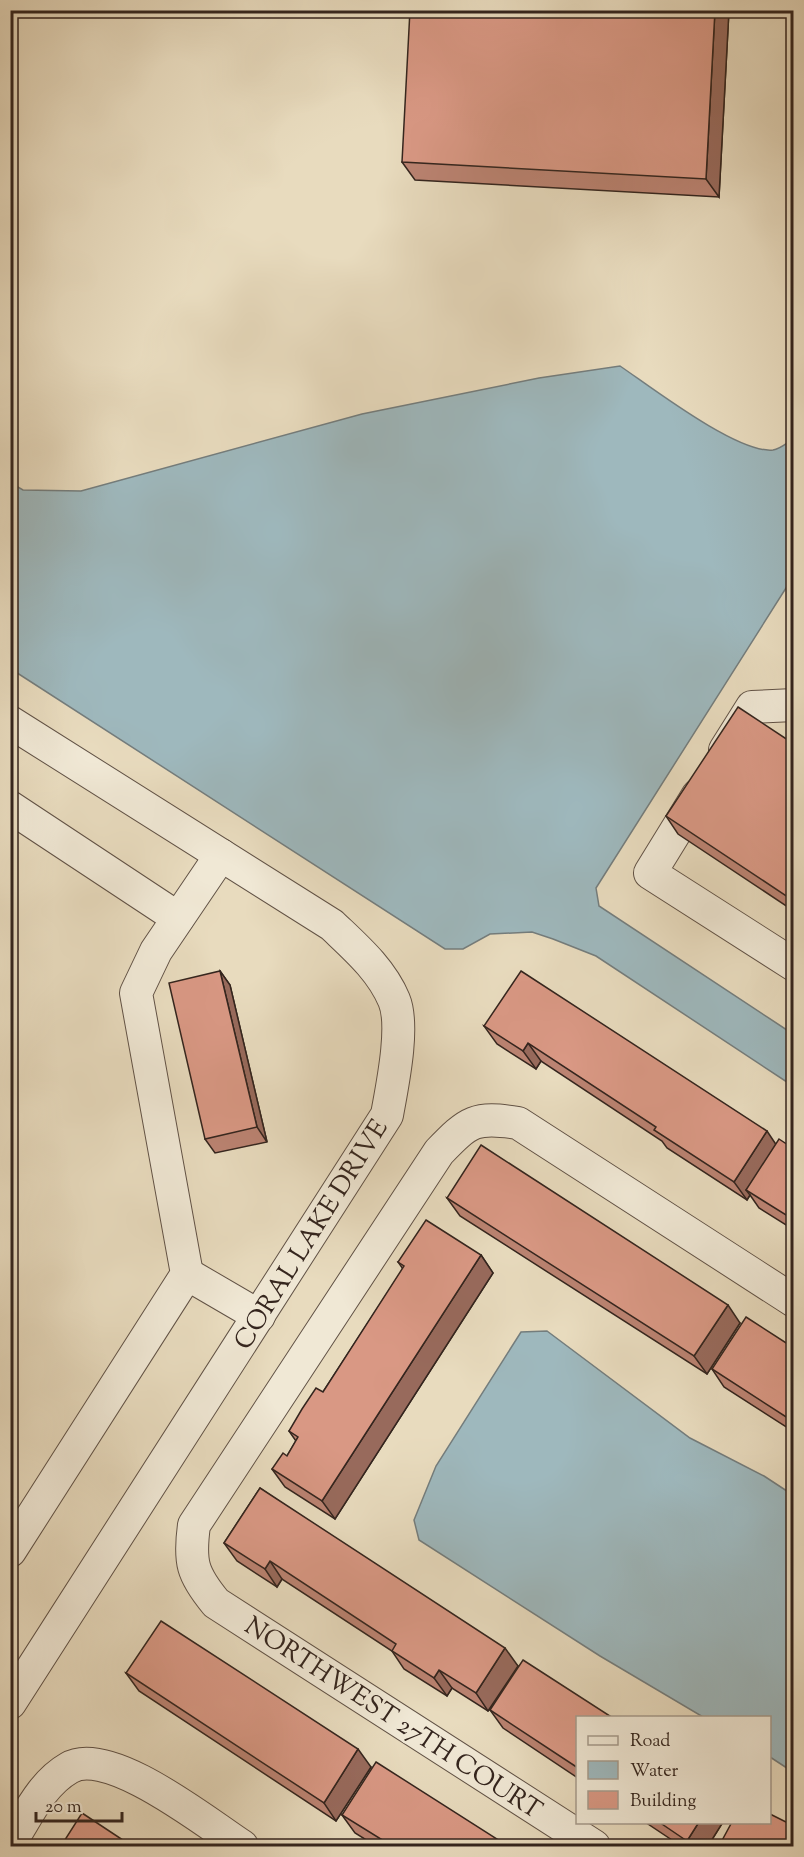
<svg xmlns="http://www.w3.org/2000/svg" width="804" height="1857" viewBox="0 0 804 1857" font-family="'Sorts Mill Goudy',serif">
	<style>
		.water { fill: #9eb8bd; stroke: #747d7d; stroke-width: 1.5 }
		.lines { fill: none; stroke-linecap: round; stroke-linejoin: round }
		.minor-casing { stroke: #615246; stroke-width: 34 }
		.minor { stroke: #f0e8d5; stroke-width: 32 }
		.wall { fill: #bb8372; stroke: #34251e; stroke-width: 1.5 }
		.shaded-wall { fill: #986a5c; stroke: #34251e; stroke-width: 1.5 }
		.building { fill: #d99884; stroke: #34251e; stroke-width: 1.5 }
		.labels { text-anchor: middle; stroke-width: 5; stroke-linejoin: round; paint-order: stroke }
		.street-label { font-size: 26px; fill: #34251e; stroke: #f0e8d5 }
	</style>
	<rect width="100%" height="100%" fill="#e8dbbe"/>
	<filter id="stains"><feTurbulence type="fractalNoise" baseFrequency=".00333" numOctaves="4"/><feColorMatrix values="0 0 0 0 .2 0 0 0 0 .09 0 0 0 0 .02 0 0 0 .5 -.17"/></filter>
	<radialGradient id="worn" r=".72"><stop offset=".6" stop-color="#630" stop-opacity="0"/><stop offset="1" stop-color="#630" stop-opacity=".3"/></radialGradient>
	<!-- water -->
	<g class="water">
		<path d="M620 366C651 387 738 454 773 450 780 449 788 442 793 439V577L596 888 599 906 793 1034V1086L596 956 553 939 532 932 490 934 463 949H445L11 669V483L23 490 81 491 362 414 539 378Z"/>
		<polygon points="547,1331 690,1438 764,1476 793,1495 793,1772 770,1757 770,1718 703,1717 600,1656 419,1540 414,1520 436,1466 521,1332"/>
	</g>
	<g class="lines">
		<defs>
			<g id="minor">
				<path d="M10 722 332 925C355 947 381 969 394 1000 405 1026 392 1087 387 1115L10 1703"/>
				<polyline points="725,750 752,707 794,705"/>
				<polyline points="698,795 650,873 794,965"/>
				<polyline points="10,807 178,918"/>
				<polyline points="187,1274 259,1316"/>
				<polyline points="10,1551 187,1274 136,993 156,951 221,855"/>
				<path d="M10 1843C27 1817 41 1784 69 1768 108 1744 208 1824 242 1846"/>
				<path d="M594 1846 216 1603C192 1574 189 1562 194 1525L439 1152C469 1121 475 1116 518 1123L794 1301"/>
			</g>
		</defs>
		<!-- minor casing -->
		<use href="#minor" class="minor-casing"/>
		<!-- minor -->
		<use href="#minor" class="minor"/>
	</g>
	<!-- wall -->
	<g class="wall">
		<polygon points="729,10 719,197 415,180 402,162"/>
		<polygon points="794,744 794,911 678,834 666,816"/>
		<polygon points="220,971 230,985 267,1142 215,1153 205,1139"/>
		<polygon points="484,1026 776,1144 794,1149 794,1230 759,1208 750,1195 747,1200 667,1148 662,1141 541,1061 536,1069 497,1044"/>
		<polygon points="447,1198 740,1323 707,1374 460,1216"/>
		<polygon points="481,1255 493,1273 335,1519 285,1487 272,1469 287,1456 296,1441 289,1431 323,1392 403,1269 398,1262"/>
		<polygon points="794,1348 794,1432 724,1387 712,1369"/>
		<polygon points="260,1488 518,1666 488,1711 452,1688 447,1696 404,1669 392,1651 282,1579 277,1587 237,1561 224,1543"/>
		<polygon points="126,1673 371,1767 336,1821 139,1691"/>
		<polygon points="490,1710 578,1718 578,1778 503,1728"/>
		<polygon points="342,1815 508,1846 376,1846 355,1833"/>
		<polygon points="645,1822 723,1822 708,1846 681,1846"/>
	</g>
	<!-- shaded-wall -->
	<g class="shaded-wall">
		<polygon points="715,10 729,10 719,197 706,179"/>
		<polygon points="220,971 230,985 267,1142 257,1127"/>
		<polygon points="528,1043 541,1061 536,1069 523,1051"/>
		<polygon points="767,1131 779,1149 746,1190 750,1195 747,1200 734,1182"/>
		<polygon points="481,1255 493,1273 335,1519 322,1501"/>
		<polygon points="728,1305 740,1323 707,1374 694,1356"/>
		<polygon points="270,1561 282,1579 277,1587 265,1569"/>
		<polygon points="505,1648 518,1666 488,1711 476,1693"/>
		<polygon points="439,1670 452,1688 447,1696 434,1678"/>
		<polygon points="358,1749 371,1767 336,1821 324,1803"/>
		<polygon points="699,1822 723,1822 708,1846 691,1846 687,1841"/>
	</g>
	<!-- building -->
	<g class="building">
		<polygon points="410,10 715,10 706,179 402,162"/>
		<polygon points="738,707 794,744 794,901 666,816"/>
		<polygon points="220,971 257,1127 205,1139 169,983"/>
		<polygon points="521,971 767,1131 734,1182 654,1130 656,1127 528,1043 523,1051 484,1026"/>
		<polygon points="779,1139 794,1149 794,1220 746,1190"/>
		<polygon points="481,1145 728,1305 694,1356 447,1198"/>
		<polygon points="426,1220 481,1255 322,1501 272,1469 283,1453 287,1456 298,1437 289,1431 302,1409 316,1388 323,1392 404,1266 398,1262"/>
		<polygon points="746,1317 794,1348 794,1422 712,1369"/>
		<polygon points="260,1488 505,1648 476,1693 439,1670 434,1678 392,1651 396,1644 270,1561 265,1569 224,1543"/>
		<polygon points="161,1621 358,1749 324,1803 126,1673"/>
		<polygon points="523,1660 613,1718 578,1718 578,1768 490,1710"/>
		<polygon points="376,1762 508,1846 392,1846 342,1815"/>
		<polygon points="82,1813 132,1846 61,1846"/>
		<polygon points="770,1814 794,1826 794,1846 719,1846 732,1822 770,1822"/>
		<polygon points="659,1822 699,1822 687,1841"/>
	</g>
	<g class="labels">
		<!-- street labels -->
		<g class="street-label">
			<text transform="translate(310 1234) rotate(-58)" y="9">CORAL LAKE DRIVE</text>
			<text transform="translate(394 1717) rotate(33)" y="9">NORTHWEST 27TH COURT</text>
		</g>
	</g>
	<!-- margin -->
	<rect width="804" height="1857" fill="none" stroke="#e8dbbe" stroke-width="36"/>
	<rect x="12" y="12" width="780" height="1833" fill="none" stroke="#34251e" stroke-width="3"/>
	<rect x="18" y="18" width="768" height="1821" fill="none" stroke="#34251e" stroke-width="1.5"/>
	<!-- legend -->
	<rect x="576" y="1716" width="195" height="108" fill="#f0e8d5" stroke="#a59a8c" stroke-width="1.5"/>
	<rect x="588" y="1736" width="30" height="9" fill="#f0e8d5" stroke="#a59a8c" stroke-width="1.5"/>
	<text x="630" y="1746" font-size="18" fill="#34251e">Road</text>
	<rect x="588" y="1761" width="30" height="18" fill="#9eb8bd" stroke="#a59a8c" stroke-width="1.5"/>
	<text x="630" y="1776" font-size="18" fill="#34251e">Water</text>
	<rect x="588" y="1791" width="30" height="18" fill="#d99884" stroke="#a59a8c" stroke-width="1.5"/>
	<text x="630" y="1806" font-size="18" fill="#34251e">Building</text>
	<!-- scale -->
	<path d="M36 1812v9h86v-9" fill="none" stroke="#34251e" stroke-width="3"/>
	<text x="45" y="1812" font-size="18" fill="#34251e" stroke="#f0e8d5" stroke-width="4.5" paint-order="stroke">20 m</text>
	<rect width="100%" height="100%" filter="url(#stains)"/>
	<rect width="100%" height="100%" fill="url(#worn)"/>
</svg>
